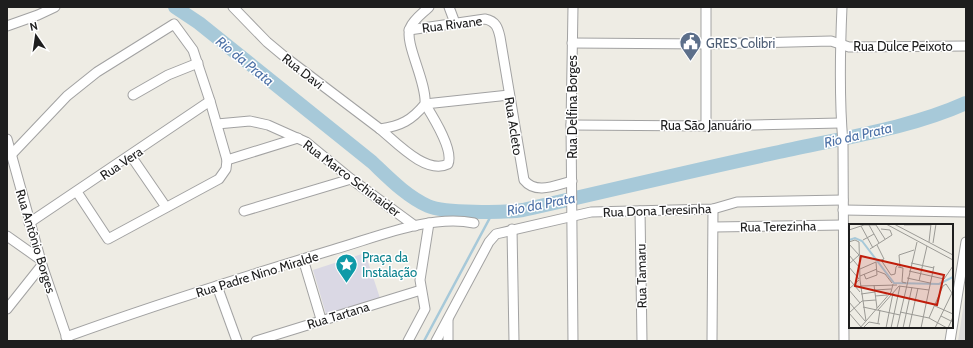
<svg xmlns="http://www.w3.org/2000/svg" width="973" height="348" viewBox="0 0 973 348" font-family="Cabin,sans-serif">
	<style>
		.residential { fill: #dcdbdb }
		.plaza { fill: #dad8e4 }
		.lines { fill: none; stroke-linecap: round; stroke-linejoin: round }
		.stream { stroke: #a7c9d9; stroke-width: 2.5 }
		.river { stroke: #a7c9d9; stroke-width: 14 }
		.minor-casing { stroke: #a2a2a2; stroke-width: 11 }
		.minor { stroke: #fff; stroke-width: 9 }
		.labels { text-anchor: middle; stroke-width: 3; stroke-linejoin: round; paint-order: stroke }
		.street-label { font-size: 13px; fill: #1e1e1e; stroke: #fff }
		.service-label { font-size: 13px; fill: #4e5e75; stroke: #fff; text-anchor: start }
		.culture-label { font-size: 13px; fill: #0d838f; stroke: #fff; text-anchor: start }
		.water-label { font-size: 14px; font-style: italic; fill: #4f73a8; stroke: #fff }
		.inset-river { fill: none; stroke: #a7c9d9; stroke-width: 2 }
		.inset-road { fill: none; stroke: #9b9a95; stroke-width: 1 }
		.view { fill: #c01d0b; fill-opacity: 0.15; stroke: #c01d0b; stroke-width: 2 }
		.inset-edge { fill: none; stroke: #1e1e1e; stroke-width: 2 }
	</style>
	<rect width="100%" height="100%" fill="#eeece4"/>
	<!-- residential -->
	<polygon class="residential" points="966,290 966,341 958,341"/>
	<!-- plaza -->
	<polygon class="plaza" points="365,253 380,298 326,314 313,270"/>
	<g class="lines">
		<!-- stream -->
		<polyline class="stream" points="424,341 493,212"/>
		<!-- river -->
		<path class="river" d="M175 7 199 23 372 162C389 178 406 196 428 206 444 213 503 213 523 210 608 191 694 170 779 152 841 138 908 129 966 103"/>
		<defs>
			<g id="minor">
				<path d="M233 7 267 42 285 57 380 129C401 126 412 120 425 104 427 82 404 43 410 28 414 19 422 14 429 7"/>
				<polyline points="449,7 455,23"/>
				<polyline points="573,7 571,125 573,341"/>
				<polyline points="706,7 706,126"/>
				<path d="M842 7C840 52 839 98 843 143L844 341"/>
				<polyline points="7,26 38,15 55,7"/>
				<path d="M409 30 485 19C496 21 498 28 500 37L524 180C536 195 556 185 572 181"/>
				<polyline points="572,43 706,44 831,41 849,47 966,46"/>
				<polyline points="133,95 168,75 198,63"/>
				<polyline points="217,124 250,121 268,125 306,142 351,179 415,226"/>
				<polyline points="571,125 706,126 840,123"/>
				<path d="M380 129C396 142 426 175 448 164 454 150 433 117 425 104L509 95"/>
				<polyline points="7,139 42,265 68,341"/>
				<polyline points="11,155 67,96 97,72 174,24 193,50 210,101 227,160 226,169 219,179 108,239 77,192"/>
				<polyline points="131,156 166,207"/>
				<polyline points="227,160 298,138"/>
				<polyline points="843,210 966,212"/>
				<polyline points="244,211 351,179"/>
				<polyline points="640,211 642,341"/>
				<polyline points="29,223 210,101"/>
				<polyline points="714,227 843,225"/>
				<polyline points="512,229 514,341"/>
				<polyline points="7,236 41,260"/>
				<polyline points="303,259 321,319"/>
				<polyline points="217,286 237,341"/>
				<polyline points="7,309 42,265"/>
				<polyline points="448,320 448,341"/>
				<path d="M66 337C154 305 243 277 332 250 375 238 429 214 474 223"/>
				<polyline points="256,341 421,290"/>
				<polyline points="408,341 425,309 420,280 429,223"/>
				<polyline points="436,341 489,242 496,234 591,212 713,209 737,202 843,200"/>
				<polyline points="712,341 713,209"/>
				<polyline points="950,341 966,242"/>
			</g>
		</defs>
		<!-- minor casing -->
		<use href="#minor" class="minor-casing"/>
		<!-- minor -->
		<use href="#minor" class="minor"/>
	</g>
	<!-- icons -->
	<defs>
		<symbol id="civic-pin" viewBox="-11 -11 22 30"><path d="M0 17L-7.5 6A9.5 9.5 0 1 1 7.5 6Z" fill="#5c6f8a" stroke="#fff"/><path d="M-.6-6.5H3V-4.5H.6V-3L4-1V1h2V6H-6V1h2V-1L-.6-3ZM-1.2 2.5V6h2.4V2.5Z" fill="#fff"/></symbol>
		<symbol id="sight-pin" viewBox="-11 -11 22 30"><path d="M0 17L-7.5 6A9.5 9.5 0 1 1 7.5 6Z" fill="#0f9aa8" stroke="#fff"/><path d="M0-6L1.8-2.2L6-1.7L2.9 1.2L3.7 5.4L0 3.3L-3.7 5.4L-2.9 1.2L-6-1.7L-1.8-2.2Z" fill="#fff"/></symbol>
	</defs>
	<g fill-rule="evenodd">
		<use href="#civic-pin" x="678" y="30" width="25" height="34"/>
		<use href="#sight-pin" x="334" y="252" width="25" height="34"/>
	</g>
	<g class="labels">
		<!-- street labels -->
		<g class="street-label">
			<text transform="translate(452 24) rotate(-7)" y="5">Rua Rivane</text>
			<text x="903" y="51">Rua Dulce Peixoto</text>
			<text transform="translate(303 71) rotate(38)" y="5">Rua Davi</text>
			<text transform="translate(572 107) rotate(-90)" y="5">Rua Delfina Borges</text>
			<text x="706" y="130">Rua Sāo Januário</text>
			<text transform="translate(514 126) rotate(81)" y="5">Rua Acleto</text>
			<text transform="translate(121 163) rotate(-34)" y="5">Rua Vera</text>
			<text transform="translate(352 178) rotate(37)" y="5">Rua Marco Schinaider</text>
			<text transform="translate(657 210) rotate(-2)" y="5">Rua Dona Teresinha</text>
			<text transform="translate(778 226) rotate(-1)" y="5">Rua Terezinha</text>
			<text transform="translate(36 241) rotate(73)" y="5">Rua Antônio Borges</text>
			<text transform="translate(257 274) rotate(-17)" y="5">Rua Padre Nino Miralde</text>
			<text transform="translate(641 276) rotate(-91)" y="5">Rua Tamaru</text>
			<text transform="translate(338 315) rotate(-17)" y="5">Rua Tartana</text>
		</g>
		<!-- service labels -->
		<g class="service-label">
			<text x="706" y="48">GRES Colibri</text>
		</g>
		<!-- culture labels -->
		<g class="culture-label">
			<text x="362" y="262">Praça da<tspan x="362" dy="15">Instalação</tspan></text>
		</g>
		<!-- water labels -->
		<g class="water-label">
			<text transform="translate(245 61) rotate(39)" y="5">Rio da Prata</text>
			<text transform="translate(858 135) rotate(-13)" y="5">Rio da Prata</text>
			<text transform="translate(541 204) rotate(-11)" y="5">Rio da Prata</text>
		</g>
	</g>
	<!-- overview -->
	<g transform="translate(849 224)">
		<rect width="104" height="104" fill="#eeece4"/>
		<path class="inset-river" d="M0 16 6 14 13 17 45 59 90 60 104 53"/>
		<path class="inset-road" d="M37 0 104 36M45 0 104 31M20 1 30 19M55 1H82M12 2 24 24M0 6 15 1H27L36 15M14 16 25 10M0 18 6 16 10 18 11 56 17 97M80 18 82 0M84 19 87 0M0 20 10 31M28 21 35 35 30 37M21 25 43 11 41 6 32 5M0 31 10 43M32 36 42 51 46 50 47 43 50 40M62 39 85 44M0 40 10 31M0 43 10 55M49 43 54 44 53 58 57 59M51 43 50 31 65 26M11 45 27 38 28 51 17 55 15 50M28 47 36 50 43 59M60 47 95 55 104 42M11 52 28 45M58 54 81 59M0 55 11 68M70 57 78 22M25 61 28 84M11 62 48 61M0 65 10 56M0 66 11 79M26 66 42 65M12 70 26 68M26 72 38 71M0 78 16 97M86 82 104 90M14 83 51 91M29 86 50 62 80 66M51 88 80 94 98 104M0 89 13 77 27 76M0 89 12 103M92 92 104 98M80 94 94 62 97 60 103 69 86 104M29 99 31 86M11 104 42 68 44 60M14 104 20 98 31 100M37 104 44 69M42 104 51 62M48 104 68 18M54 104 63 63M60 104 69 64M72 104 85 42M99 104 104 93"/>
		<path class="view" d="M12 32 95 51 88 81 6 62Z"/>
		<rect width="104" height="104" class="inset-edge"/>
	</g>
	<!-- border -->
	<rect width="973" height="348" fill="none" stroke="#1e1e1e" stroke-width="16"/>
	<!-- north arrow -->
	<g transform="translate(36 36) rotate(347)" stroke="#ffffff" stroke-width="3" paint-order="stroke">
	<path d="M0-3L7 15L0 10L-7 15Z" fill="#1e1e1e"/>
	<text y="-6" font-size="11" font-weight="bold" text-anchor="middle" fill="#1e1e1e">N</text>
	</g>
</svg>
